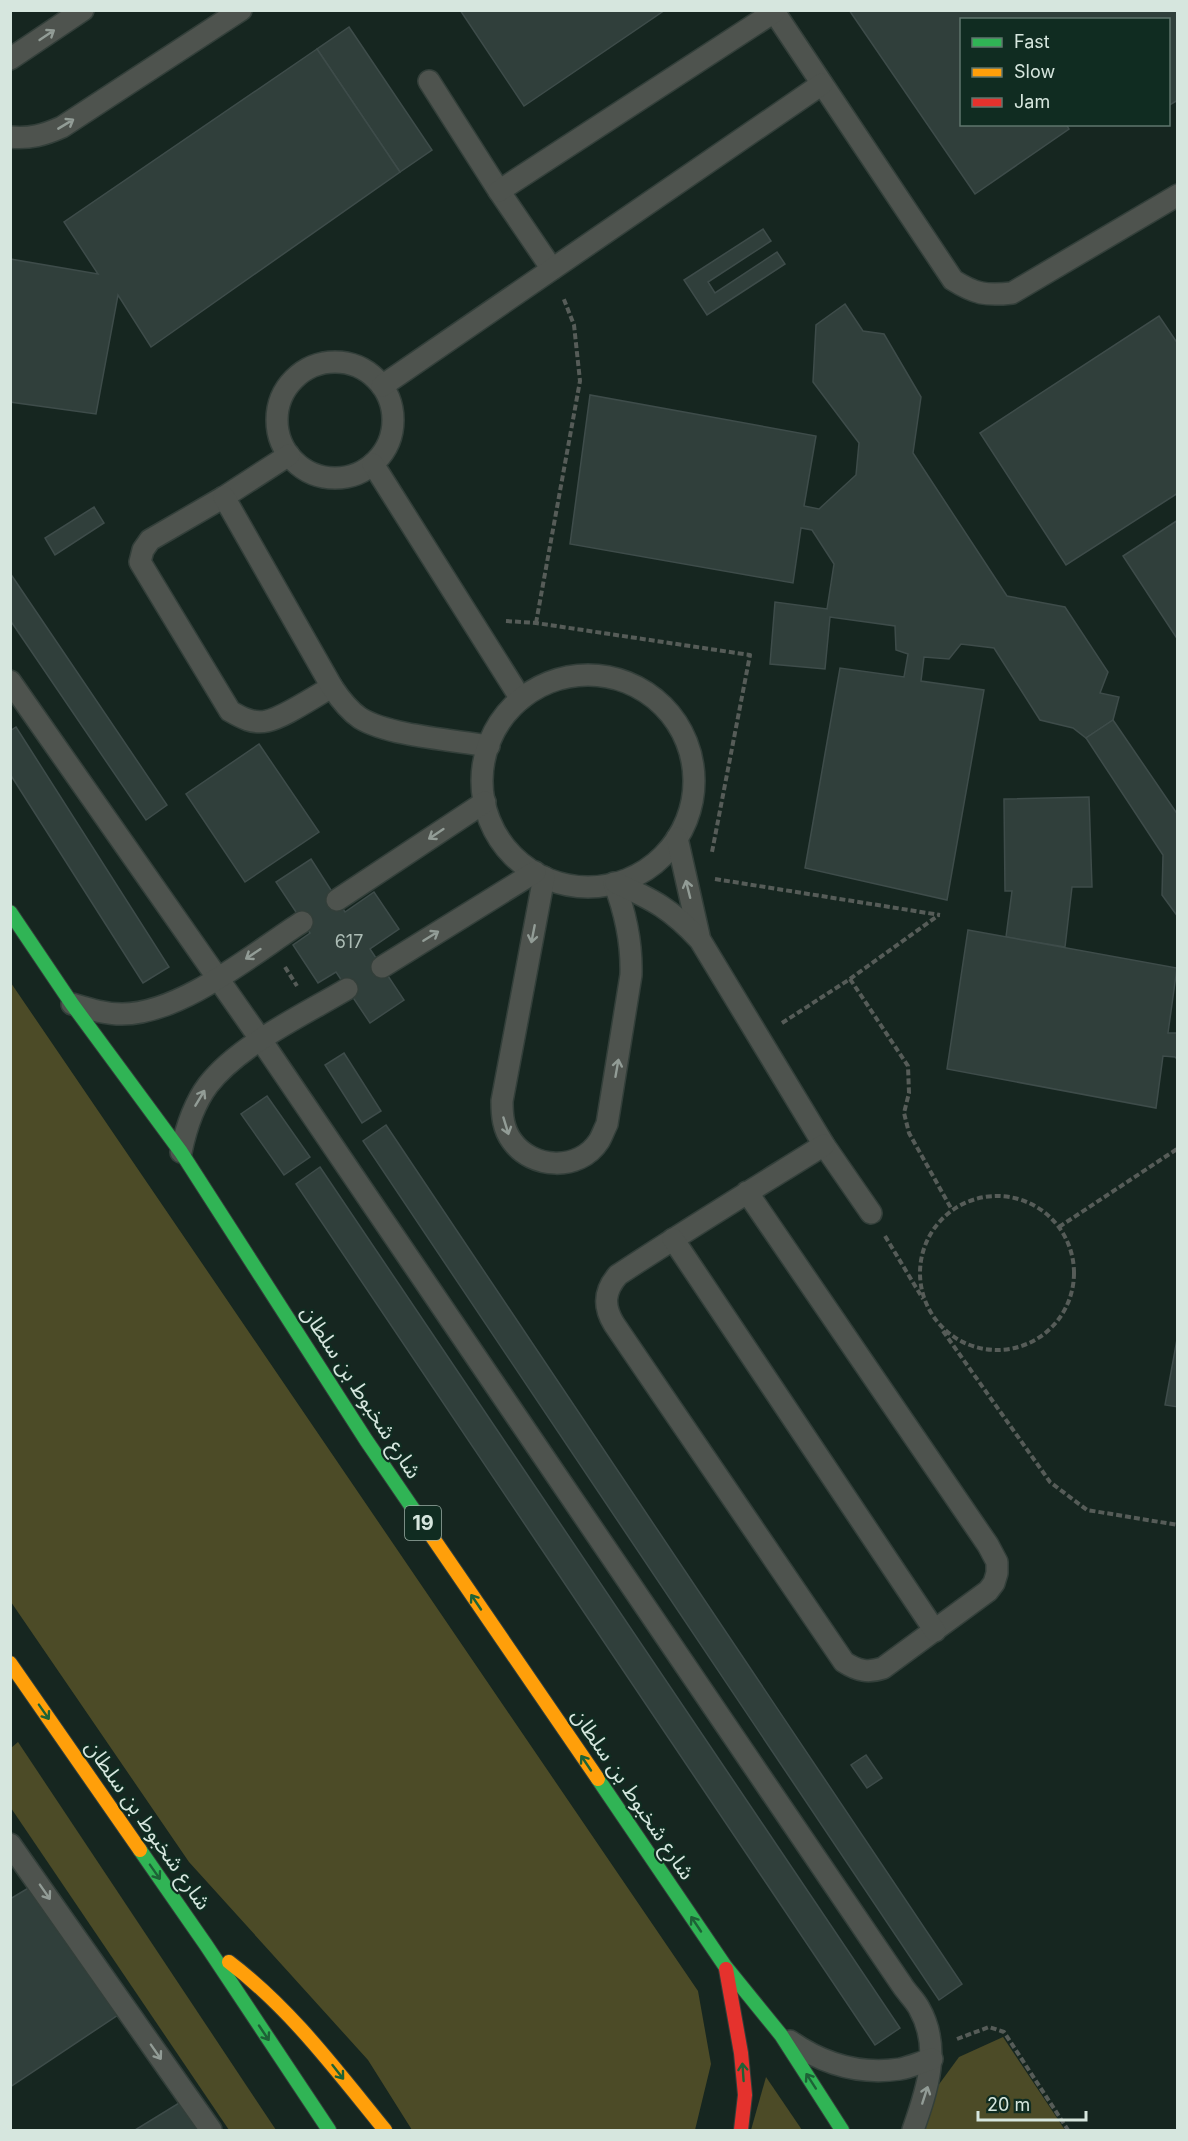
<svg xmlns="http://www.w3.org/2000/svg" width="1188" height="2141" viewBox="0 0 1188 2141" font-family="Inter,'Noto Sans Arabic',sans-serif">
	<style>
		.green { fill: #4c4b27 }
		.building { fill: #303f3b; stroke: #3e4c4a; stroke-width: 1.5 }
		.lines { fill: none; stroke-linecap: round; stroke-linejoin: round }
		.lane-casing { stroke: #333f3a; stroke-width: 24 }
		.fast-casing { stroke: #333f3a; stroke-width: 16 }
		.slow-casing { stroke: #333f3a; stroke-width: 16 }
		.jam-casing { stroke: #333f3a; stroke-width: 16 }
		.path { stroke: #565c58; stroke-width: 4; stroke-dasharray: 6 3; stroke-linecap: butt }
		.lane { stroke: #4e534e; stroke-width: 21 }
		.fast { stroke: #30b455; stroke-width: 14 }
		.slow { stroke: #ff9f0a; stroke-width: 14 }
		.jam { stroke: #e5322d; stroke-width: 14 }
		.oneway { stroke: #929c96 }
		.oneway2 { stroke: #1d6236 }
		.labels { text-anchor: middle; stroke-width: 4.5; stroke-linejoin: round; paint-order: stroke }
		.number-label { font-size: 18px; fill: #acbcb5 }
		.shield { fill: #102c21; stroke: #9baea5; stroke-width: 1.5 }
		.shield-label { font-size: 20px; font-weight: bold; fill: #d6e6de }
		.street-label { font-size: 21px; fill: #d6e6de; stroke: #102c21 }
	</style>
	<rect width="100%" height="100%" fill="#162620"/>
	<!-- green -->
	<g class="green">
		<polygon points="11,983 698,1991 711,2064 695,2130 412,2130 368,2060 189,1862 11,1602"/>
		<polygon points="18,1742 276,2130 229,2130 11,1808 11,1748"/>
		<polygon points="1003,2037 1065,2130 922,2130 929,2098 959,2057"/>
		<polygon points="766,2077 802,2130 751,2130"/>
	</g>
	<!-- building -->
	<g class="building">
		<polygon points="460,10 665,10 524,106"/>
		<polygon points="849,10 1178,10 1178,100 1168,106 1168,20 962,20 962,124 1066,124 1069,129 975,194"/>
		<polygon points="349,27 432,150 400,172 317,49"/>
		<polygon points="317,49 400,172 151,347 118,295 96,414 10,402 10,259 98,274 64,222"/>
		<polygon points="763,229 771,241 708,282 715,293 777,252 785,264 707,315 684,280"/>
		<polygon points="845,304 863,331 884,334 921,397 913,453 1007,596 1065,607 1108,672 1100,693 1119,697 1113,720 1086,738 1073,728 1040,720 994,648 961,644 949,659 924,657 921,681 984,690 947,900 805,868 840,668 904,677 908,654 896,650 895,626 830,617 825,669 770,664 775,602 827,609 834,564 812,530 801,528 793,583 570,544 590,395 816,436 804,506 819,509 856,475 859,443 813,382 816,325"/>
		<polygon points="1159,316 1178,344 1178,493 1066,565 980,433"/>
		<polygon points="94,507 104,523 55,555 45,538"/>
		<polygon points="1178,520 1178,640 1123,556"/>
		<polygon points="10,573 167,805 146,820 10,620"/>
		<polygon points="1113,720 1178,815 1178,917 1162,895 1163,855 1086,738"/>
		<polygon points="16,727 169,967 143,983 10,774 10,731"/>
		<polygon points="259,744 319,832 245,882 186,794"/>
		<polygon points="1089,797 1092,887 1072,887 1065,947 1006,937 1012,891 1005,891 1004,799"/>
		<polygon points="311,859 345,912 374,892 399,929 370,949 404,1000 370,1023 336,972 318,983 293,945 310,933 276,882"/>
		<polygon points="968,930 1177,968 1168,1033 1178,1033 1178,1060 1175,1057 1163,1056 1156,1108 947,1069"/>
		<polygon points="344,1053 381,1111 362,1123 325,1065"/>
		<polygon points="267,1096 310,1157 284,1175 241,1114"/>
		<polygon points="386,1125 962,1984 939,2000 363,1141"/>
		<polygon points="320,1167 900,2028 875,2045 296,1184"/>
		<polygon points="1178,1334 1178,1407 1165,1405"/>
		<polygon points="866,1755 882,1778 867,1788 851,1765"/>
		<polygon points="30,1887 118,2015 10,2087 10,1899"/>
		<polygon points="179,2103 198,2130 135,2130"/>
	</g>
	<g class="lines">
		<defs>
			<g id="lane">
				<path d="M773 10 953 280C975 294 986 296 1012 293L1178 195"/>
				<polyline points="10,59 83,10"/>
				<polyline points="429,81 499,191 552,269"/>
				<path d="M10 137C30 139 44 135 62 127L241 10"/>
				<polyline points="499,191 774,12"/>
				<circle cx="335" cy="420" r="58"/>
				<polyline points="382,386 822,84"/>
				<path d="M289 455 224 497 150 540 143 550 140 562 230 711C242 718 253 724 267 721 285 717 315 696 332 687"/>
				<polyline points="373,464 521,699"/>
				<path d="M224 497 332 687C340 699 348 710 360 718 389 736 454 740 489 746"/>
				<circle cx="588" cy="781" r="106"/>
				<path d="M10 681 261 1040 902 1985C907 1993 915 2000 919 2008 942 2048 927 2090 913 2130"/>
				<polyline points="677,838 699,936"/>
				<path d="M544 877 502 1101C502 1115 503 1129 512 1141 532 1169 579 1172 599 1141 602 1136 604 1130 607 1124L631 975C632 942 626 914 614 883"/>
				<path d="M616 883C654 900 671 909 700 940L824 1145 871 1213"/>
				<polyline points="337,900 485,802"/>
				<polyline points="382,967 535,872"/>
				<path d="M72 1004C89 1009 105 1014 122 1014 181 1014 254 953 302 922"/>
				<path d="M181 1152C186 1128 193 1105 208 1085 239 1045 303 1015 347 989"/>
				<path d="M747 1192 988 1545 997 1562V1573L994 1583 988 1591 883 1668C868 1673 858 1671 844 1662L614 1324C603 1306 604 1291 618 1275 686 1230 755 1188 824 1145"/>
				<polyline points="673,1239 935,1631"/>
				<polyline points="10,1844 211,2130"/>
				<path d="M790 2041C823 2064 860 2075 900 2069 911 2067 921 2062 932 2059"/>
			</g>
			<g id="fast">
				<polyline points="10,912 72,1004 181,1152 366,1440 422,1522"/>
				<polyline points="598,1779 725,1966 781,2035 842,2130"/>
				<polyline points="140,1850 206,1945 329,2130"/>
			</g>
			<g id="slow">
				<polyline points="422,1522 598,1779"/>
				<polyline points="10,1663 140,1850"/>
				<path d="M229 1962C291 2009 336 2070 385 2130"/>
			</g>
			<polyline id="jam" points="726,1969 741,2053 745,2095 741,2130"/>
		</defs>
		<!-- lane casing -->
		<use href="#lane" class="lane-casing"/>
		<!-- fast casing -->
		<use href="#fast" class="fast-casing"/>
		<!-- slow casing -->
		<use href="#slow" class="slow-casing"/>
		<!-- jam casing -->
		<use href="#jam" class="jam-casing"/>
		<!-- path -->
		<g class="path">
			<polyline points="506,621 536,623 750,655 712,852"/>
			<polyline points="536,623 580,381 574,325 563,297"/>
			<polyline points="715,879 940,915"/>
			<polyline points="285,967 297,986"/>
			<polyline points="850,979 908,1066 909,1093 904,1113 909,1133 952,1210"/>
			<polyline points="782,1023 850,979 939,915"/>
			<circle cx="997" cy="1273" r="77"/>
			<polyline points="1059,1227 1177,1149"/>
			<polyline points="885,1236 923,1299"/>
			<polyline points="943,1331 1050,1482 1087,1510 1178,1525"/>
			<polyline points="957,2039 989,2027 1004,2032 1068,2130"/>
		</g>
		<!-- lane -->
		<use href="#lane" class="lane"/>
		<!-- fast -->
		<use href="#fast" class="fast"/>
		<!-- slow -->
		<use href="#slow" class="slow"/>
		<!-- jam -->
		<use href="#jam" class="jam"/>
	</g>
	<!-- one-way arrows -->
	<defs><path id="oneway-shaft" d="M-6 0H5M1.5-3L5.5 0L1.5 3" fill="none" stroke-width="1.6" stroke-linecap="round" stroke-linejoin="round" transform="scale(1.5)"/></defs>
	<g class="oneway">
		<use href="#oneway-shaft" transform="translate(47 35) rotate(-34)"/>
		<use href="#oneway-shaft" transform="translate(66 124) rotate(-31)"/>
		<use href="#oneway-shaft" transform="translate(436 834) rotate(146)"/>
		<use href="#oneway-shaft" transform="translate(688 889) rotate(-104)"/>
		<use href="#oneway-shaft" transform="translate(533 934) rotate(101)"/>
		<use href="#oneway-shaft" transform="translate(431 936) rotate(-32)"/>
		<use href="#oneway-shaft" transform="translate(253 954) rotate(146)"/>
		<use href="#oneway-shaft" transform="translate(617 1068) rotate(-80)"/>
		<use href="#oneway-shaft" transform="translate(200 1098) rotate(-59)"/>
		<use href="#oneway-shaft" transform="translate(506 1126) rotate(73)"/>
		<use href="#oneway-shaft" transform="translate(45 1892) rotate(55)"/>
		<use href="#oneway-shaft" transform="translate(156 2052) rotate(55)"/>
		<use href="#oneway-shaft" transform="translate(925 2095) rotate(-72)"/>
	</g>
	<g class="oneway2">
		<use href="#oneway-shaft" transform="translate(476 1602) rotate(-124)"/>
		<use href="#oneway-shaft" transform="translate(44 1712) rotate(55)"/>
		<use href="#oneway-shaft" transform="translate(586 1763) rotate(-124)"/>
		<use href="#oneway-shaft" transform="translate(155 1872) rotate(55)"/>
		<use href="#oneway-shaft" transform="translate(696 1924) rotate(-124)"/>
		<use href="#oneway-shaft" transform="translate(264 2033) rotate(56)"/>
		<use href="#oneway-shaft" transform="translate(338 2072) rotate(52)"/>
		<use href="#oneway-shaft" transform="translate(743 2072) rotate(-94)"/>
		<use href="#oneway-shaft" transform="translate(811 2081) rotate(-123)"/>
	</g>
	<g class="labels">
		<!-- number labels -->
		<g class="number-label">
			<text x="349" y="948">617</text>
		</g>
		<!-- shield labels -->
		<rect class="shield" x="405" y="1506" width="36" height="34" rx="4.5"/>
		<g class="shield-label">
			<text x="423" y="1530">19</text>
		</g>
		<!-- street labels -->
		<g class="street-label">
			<text transform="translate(361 1392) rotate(57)" y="7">شارع شخبوط بن سلطان</text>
			<text transform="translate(633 1794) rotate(56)" y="7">شارع شخبوط بن سلطان</text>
			<text transform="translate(148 1825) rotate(55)" y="7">شارع شخبوط بن سلطان</text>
		</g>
	</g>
	<!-- border -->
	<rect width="1188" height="2141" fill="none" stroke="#d6e6de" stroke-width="24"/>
	<!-- legend -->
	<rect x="960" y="18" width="210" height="108" fill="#102c21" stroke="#5f766d" stroke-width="1.5"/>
	<rect x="972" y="38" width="30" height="9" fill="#30b455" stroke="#5f766d" stroke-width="1.5"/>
	<text x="1014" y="48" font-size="18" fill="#d6e6de">Fast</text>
	<rect x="972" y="68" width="30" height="9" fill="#ff9f0a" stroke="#5f766d" stroke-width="1.5"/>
	<text x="1014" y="78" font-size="18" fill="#d6e6de">Slow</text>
	<rect x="972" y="98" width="30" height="9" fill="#e5322d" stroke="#5f766d" stroke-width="1.5"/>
	<text x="1014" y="108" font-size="18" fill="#d6e6de">Jam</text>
	<!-- scale -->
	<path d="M978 2111v9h108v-9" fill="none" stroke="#d6e6de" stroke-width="3"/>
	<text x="987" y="2111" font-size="18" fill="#d6e6de" stroke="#102c21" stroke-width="4.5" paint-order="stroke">20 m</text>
</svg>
